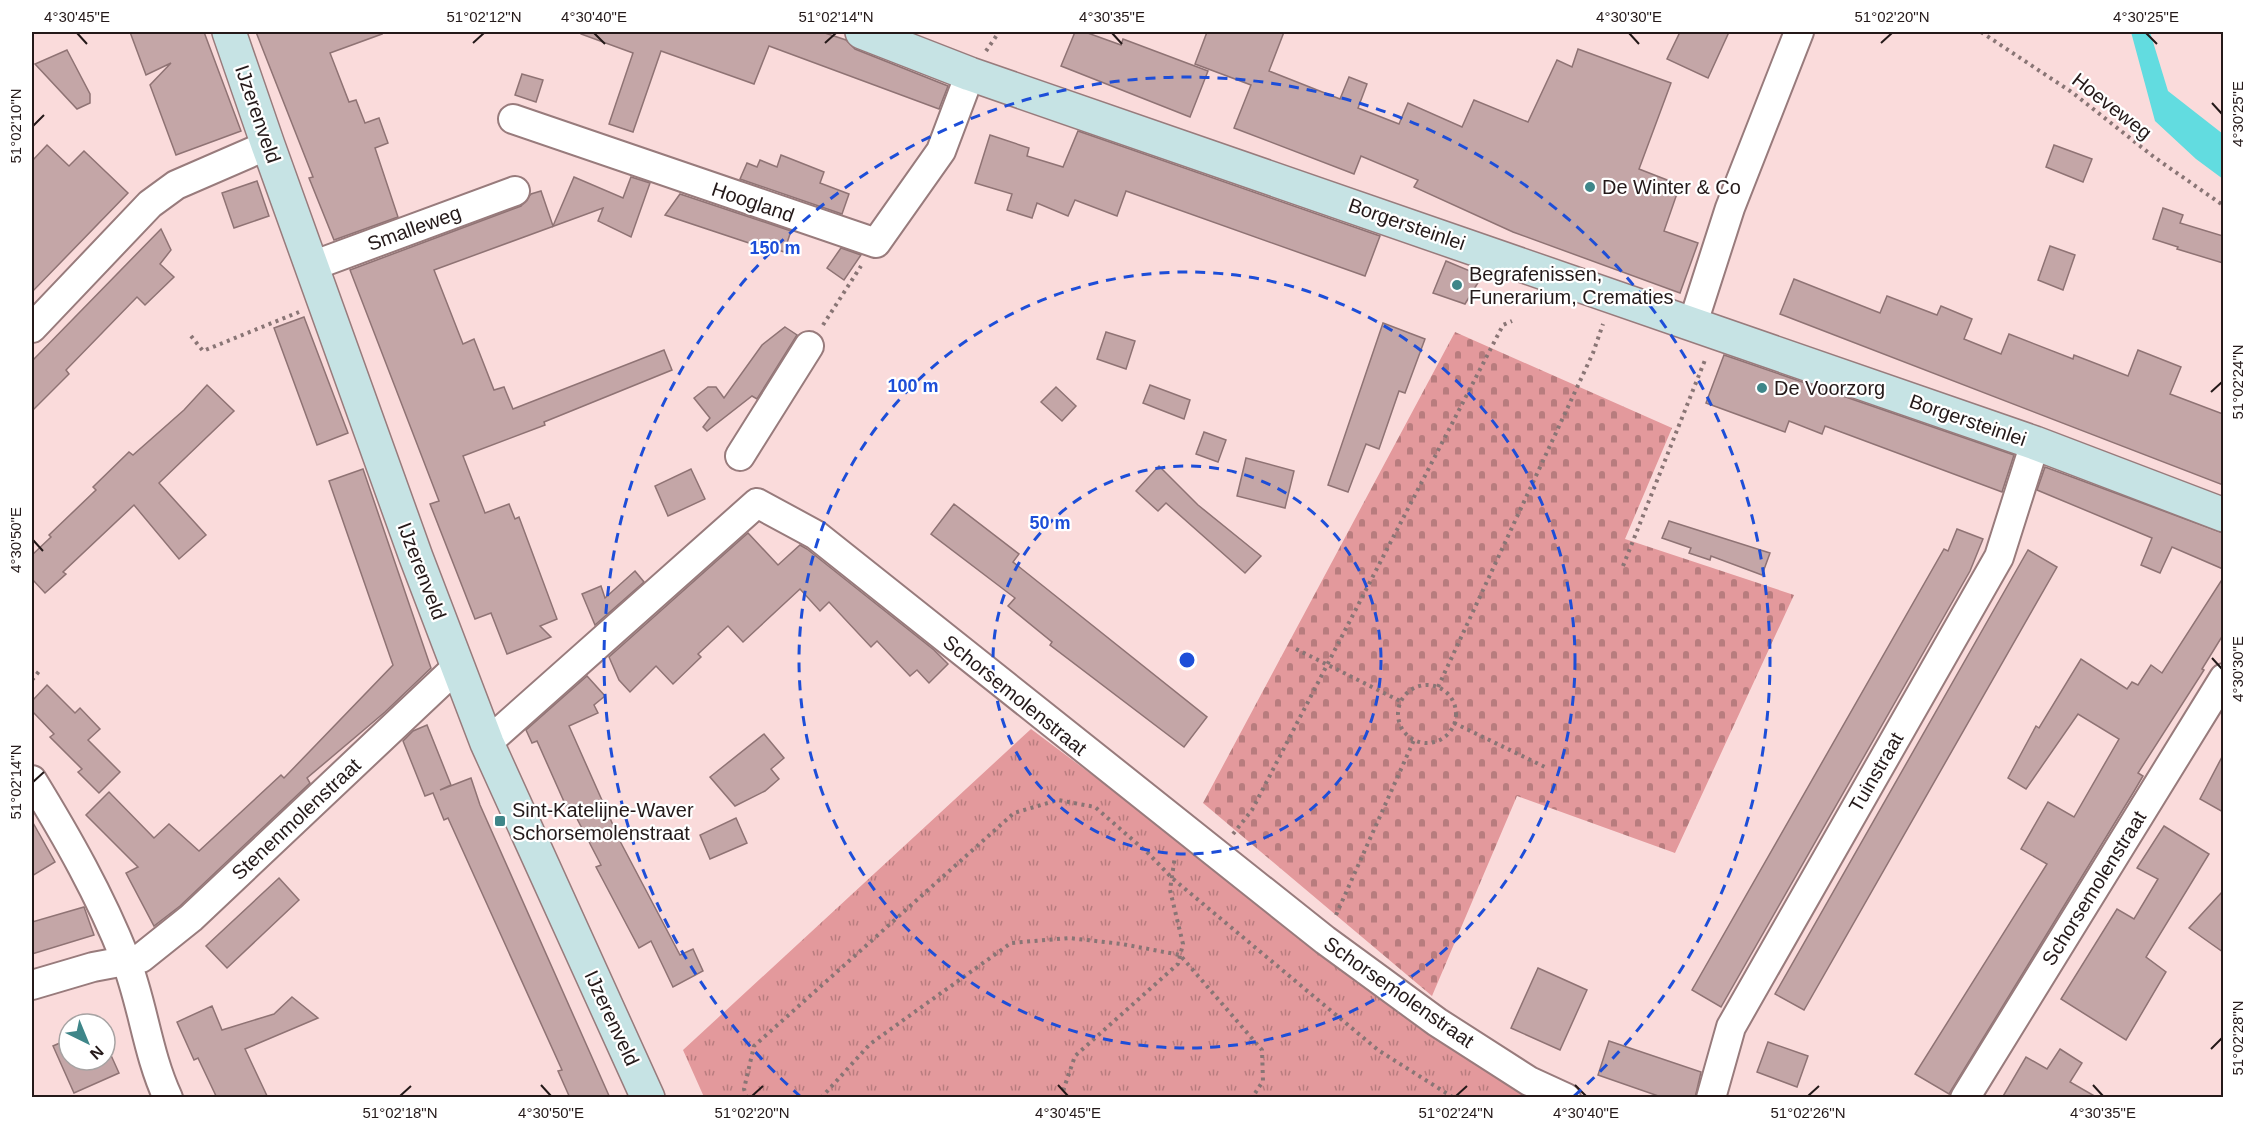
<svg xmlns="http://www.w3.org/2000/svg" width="2255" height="1129" viewBox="0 0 2255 1129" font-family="Helvetica,sans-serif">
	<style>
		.cemetery { fill: url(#cemetery-stones) }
		.park { fill: url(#park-tufts) }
		.water { fill: #62dce0 }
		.building { fill: #c4a6a7; stroke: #8f7374; stroke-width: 1.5 }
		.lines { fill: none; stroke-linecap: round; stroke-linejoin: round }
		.street-casing { stroke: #987b7c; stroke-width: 32 }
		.secondary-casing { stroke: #987b7c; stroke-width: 36 }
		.path { stroke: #897575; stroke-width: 4; stroke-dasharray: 3 4.5; stroke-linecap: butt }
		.street { stroke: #fff; stroke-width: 28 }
		.secondary { stroke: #c6e3e4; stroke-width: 33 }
		.ticks { fill: none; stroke: #241919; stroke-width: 2 }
		.ring { fill: none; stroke: #1d4ed8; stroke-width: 3; stroke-dasharray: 10 8 }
		.poi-dot { fill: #3e8689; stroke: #fff; stroke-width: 2 }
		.labels { text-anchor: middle; stroke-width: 4.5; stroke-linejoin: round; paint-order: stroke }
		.street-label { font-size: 20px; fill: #241919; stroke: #fff }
		.poi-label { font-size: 20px; fill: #241919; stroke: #fff; text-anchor: start }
		.centre { fill: #1d4ed8; stroke: #fff; stroke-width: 3 }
		.ring-label { font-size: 18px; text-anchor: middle; font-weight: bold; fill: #1d4ed8; stroke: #fff; stroke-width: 4.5; stroke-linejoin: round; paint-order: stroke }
		.neatline { fill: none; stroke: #241919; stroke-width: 2 }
		.ticks-label { font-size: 15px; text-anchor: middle; fill: #241919 }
	</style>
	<defs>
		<pattern id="cemetery-stones" width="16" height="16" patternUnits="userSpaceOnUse" patternTransform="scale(1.5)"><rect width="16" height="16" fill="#e3999c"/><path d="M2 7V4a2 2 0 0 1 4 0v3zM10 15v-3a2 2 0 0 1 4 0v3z" fill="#b87c7e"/></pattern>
		<pattern id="park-tufts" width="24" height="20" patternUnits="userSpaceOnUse" patternTransform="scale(1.5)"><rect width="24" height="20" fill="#e3999c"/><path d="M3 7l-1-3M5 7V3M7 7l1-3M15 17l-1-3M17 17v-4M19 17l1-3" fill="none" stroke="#b87c7e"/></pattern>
	</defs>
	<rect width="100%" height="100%" fill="#fadbdb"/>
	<!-- cemetery -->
	<polygon class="cemetery" points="1455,332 1672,428 1625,539 1794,595 1675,853 1517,796 1432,996 1203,803"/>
	<!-- park -->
	<polygon class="park" points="1031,729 1178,839 1537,1097 704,1097 683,1050"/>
	<!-- water -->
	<polygon class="water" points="2131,32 2150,32 2168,91 2223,134 2223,179 2196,159 2155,121"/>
	<!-- building -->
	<g class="building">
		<polygon points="130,32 204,32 241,131 176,155 150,85 171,63 146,75"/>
		<polygon points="256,32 381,32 382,34 330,53 349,102 356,100 365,123 379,118 388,143 375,148 398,217 334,240 309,178 313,177"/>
		<polygon points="581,32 822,32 846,40 855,49 948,86 939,109 769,46 754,84 661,51 633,132 609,124 633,53 581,34"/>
		<polygon points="1075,32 1085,32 1121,45 1123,39 1208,71 1190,117 1061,66"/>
		<polygon points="1207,32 1284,32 1269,71 1340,99 1349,77 1367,84 1358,108 1399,124 1408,103 1462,127 1474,100 1528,122 1557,60 1572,67 1578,49 1671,83 1639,169 1680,185 1664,231 1698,243 1680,293 1513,232 1414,187 1418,180 1361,156 1354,174 1234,128 1251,85 1195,64"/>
		<polygon points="1680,32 1729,32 1708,78 1667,59"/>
		<polygon points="67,50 90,94 90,103 77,109 35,64"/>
		<polygon points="522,74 543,80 536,102 515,95"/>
		<polygon points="1078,131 1380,236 1365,276 1126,191 1117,216 1075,200 1068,216 1037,203 1032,218 1007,210 1012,194 975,183 990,135 1029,148 1027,156 1063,167"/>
		<polygon points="47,145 69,166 84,151 128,193 32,292 32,161"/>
		<polygon points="2054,145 2092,159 2083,182 2046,167"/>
		<polygon points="781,155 824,172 820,183 849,194 842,214 740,179 747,163 757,167 760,160 777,167"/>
		<polygon points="574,177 623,198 631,177 650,183 631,237 598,221 603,208 434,270 463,344 474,339 494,390 504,387 513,409 664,350 672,370 544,422 545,425 463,456 485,513 509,504 515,519 519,517 557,619 540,626 551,637 507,654 491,613 475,619 430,504 439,501 350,270 521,206 531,194 541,191 553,226"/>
		<polygon points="257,181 269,216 234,228 222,193"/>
		<polygon points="680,194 791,231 784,252 759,243 758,246 665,215"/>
		<polygon points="2163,208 2183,215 2180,223 2223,236 2223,263 2177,249 2178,247 2153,239"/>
		<polygon points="161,229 171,250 160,264 174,277 145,305 137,297 66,370 69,374 32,411 32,361"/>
		<polygon points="2050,246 2075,255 2063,290 2038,280"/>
		<polygon points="841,248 861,255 844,280 827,268"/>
		<polygon points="1446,261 1482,276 1465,304 1433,293"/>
		<polygon points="1794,279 1880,313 1887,296 1937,315 1941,306 1972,319 1964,339 2001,354 2009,334 2073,359 2074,355 2128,376 2138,350 2181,367 2170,394 2223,414 2223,485 1780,314"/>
		<polygon points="304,317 348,433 317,445 274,328"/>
		<polygon points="1383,323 1425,339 1405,393 1399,391 1379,449 1366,444 1348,492 1328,485"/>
		<polygon points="785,327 797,335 757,399 752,396 707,431 703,427 710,418 694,398 708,387 716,387 724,398 762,345"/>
		<polygon points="1106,332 1135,341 1126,369 1097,359"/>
		<polygon points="1724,355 2014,455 2002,492 1825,426 1822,434 1789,421 1785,432 1706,403"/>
		<polygon points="207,385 234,411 159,483 206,535 179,559 134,505 63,572 66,574 45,593 32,579 32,555 51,537 49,535 96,490 93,487 129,452 133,455 184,410"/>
		<polygon points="1150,385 1190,400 1184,419 1143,403"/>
		<polygon points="1056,387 1076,406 1062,421 1041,402"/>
		<polygon points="1204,432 1226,440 1218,462 1196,454"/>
		<polygon points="1246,458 1294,471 1285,508 1237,496"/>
		<polygon points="1159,466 1198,505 1261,556 1245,573 1166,503 1158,511 1136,491"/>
		<polygon points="2045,467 2223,533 2223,569 2172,547 2160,573 2141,565 2152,538 2037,490"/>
		<polygon points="363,469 431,668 385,712 307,778 310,783 180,906 154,926 126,873 138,867 86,815 109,792 154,838 169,824 199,851 281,775 284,778 393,665 329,481"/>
		<polygon points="691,469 705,499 668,516 655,486"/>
		<polygon points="954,504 1019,554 1013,562 1207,717 1184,747 1050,645 1052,642 1008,606 1015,598 931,534"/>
		<polygon points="1669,521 1770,553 1762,575 1711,556 1710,560 1689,553 1691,548 1662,538"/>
		<polygon points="1957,529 1983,539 1970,571 1721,1007 1692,990 1944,549 1948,551"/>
		<polygon points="748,533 778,565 800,545 807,549 934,650 948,664 929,683 917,670 910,676 877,641 871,647 829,602 820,611 800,589 743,642 728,626 698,654 701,657 673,684 656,666 630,692 619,680 609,657"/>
		<polygon points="2028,550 2057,567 1804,1010 1775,994"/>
		<polygon points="635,571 644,582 595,625 582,594 601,586 605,598"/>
		<polygon points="2223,578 2223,635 2202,669 2204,670 2138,773 2143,776 2133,793 1949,1094 1915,1074 2047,864 2021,849 2048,802 2074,817 2119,739 2078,714 2026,789 2008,778 2036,726 2039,728 2081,659 2127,689 2132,682 2138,685 2151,665 2162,673"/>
		<polygon points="587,676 605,696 594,705 598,713 569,726 621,843 680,955 693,949 703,971 673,987 651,941 639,948 596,867 601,865 574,813 570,815 537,741 532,743 526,730"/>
		<polygon points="47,685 75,713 80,708 100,729 88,740 120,772 99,793 78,772 82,769 50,737 54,734 32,711 32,701"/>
		<polygon points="427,725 451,785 440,790 471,778 480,805 610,1098 570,1098 558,1071 562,1070 448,818 444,820 433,793 425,796 403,741 413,731"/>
		<polygon points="764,734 784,758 771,769 779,779 765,791 735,806 710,777"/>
		<polygon points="2223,755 2223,812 2200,799"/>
		<polygon points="736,818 747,843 710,859 700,835"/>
		<polygon points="32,821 55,862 32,876"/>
		<polygon points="2164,826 2209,854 2146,957 2166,972 2126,1040 2061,999 2117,909 2134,919 2158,879 2137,868"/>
		<polygon points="279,878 299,900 227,968 206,946"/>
		<polygon points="2223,891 2223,952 2189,928"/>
		<polygon points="84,907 94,935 32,954 32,922"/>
		<polygon points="1538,968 1587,990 1560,1050 1511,1028"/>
		<polygon points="292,997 318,1018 245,1049 268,1098 217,1098 198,1058 194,1060 177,1022 212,1006 222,1030 274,1014"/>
		<polygon points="69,1039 69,1060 105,1060 105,1042 119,1073 74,1093 53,1046"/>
		<polygon points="1609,1041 1701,1072 1695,1098 1664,1098 1598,1075"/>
		<polygon points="1768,1042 1808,1056 1797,1087 1757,1072"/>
		<polygon points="2060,1049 2082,1063 2070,1082 2098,1098 2002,1098 2026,1057 2047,1069"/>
	</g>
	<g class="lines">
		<defs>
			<g id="street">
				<polyline points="513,119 876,243 941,151 970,74"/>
				<polyline points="312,266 515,191"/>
				<polyline points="1693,323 1730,208 1799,32"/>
				<polyline points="32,328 150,204 176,185 268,145"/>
				<polyline points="740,456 809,346"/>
				<polyline points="487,743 757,503 816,535 1325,940 1437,1022 1529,1081 1566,1098"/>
				<path d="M32 780C67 837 100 895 125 958 143 1003 147 1053 168 1098"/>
				<polyline points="32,985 93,967 141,958 191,918 458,666"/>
				<polyline points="1711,1098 1731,1027 1999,557 2035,443"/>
				<polyline points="1965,1098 2224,678"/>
			</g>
			<g id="secondary">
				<polyline points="229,32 268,145 416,557 487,743 648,1098"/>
				<polyline points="862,32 970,74 2035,443 2224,515"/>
			</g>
		</defs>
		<!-- street casing -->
		<use href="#street" class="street-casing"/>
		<!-- secondary casing -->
		<use href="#secondary" class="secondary-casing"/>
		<!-- path -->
		<g class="path">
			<polyline points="1981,32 2073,93 2154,157 2224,206"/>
			<polyline points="986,51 999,32"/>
			<polyline points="823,325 861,266"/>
			<polyline points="191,336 203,351 299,312"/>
			<polyline points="1623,566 1705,360"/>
			<polyline points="1296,649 1400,701"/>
			<polyline points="32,680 40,670"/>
			<circle cx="1427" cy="714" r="29"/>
			<polyline points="1438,687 1593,353 1603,324"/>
			<polyline points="1454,723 1545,767"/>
			<polyline points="1233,834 1252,810 1503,325 1512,321"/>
			<polyline points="1336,915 1414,740"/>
			<polyline points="747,1098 744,1089 754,1046 1014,813 1058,800 1095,807 1149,854 1172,878 1378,1050 1454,1098"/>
			<polyline points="821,1098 870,1044 1011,943 1069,938 1122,944 1180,955 1262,1050 1263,1081 1252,1098"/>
			<polyline points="1063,1098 1064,1088 1075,1056 1178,964 1183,944 1170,890 1175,856"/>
		</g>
		<!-- street -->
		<use href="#street" class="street"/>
		<!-- secondary -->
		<use href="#secondary" class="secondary"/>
	</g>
	<!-- ticks -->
	<path class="ticks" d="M77 33 87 44M594 33 605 44M1112 33 1122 44M1629 33 1639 44M2146 33 2157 44M473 43 484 33M825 43 836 33M1881 43 1892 33M2212 103 2222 114M33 126 44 115M2211 392 2222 382M33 540 43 551M2212 658 2222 669M33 782 44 772M2211 1049 2222 1038M541 1085 551 1096M1058 1085 1068 1096M1575 1085 1586 1096M2093 1085 2103 1096M400 1096 411 1086M752 1096 763 1086M1456 1096 1467 1086M1808 1096 1819 1086"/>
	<!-- distance rings -->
	<g class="ring">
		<circle cx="1187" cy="660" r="194"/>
		<circle cx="1187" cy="660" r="388"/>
		<path d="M801 1097A583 583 0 1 1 1573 1097"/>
	</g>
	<!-- markers -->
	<g class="poi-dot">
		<circle cx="1590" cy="187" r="6"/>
		<circle cx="1457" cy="285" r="6"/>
		<circle cx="1762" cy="388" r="6"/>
		<rect x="494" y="815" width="12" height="12" rx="3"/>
	</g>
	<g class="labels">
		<!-- street labels -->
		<g class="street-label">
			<text transform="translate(2112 106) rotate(38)" y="7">Hoeveweg</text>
			<text transform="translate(258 114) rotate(71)" y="7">IJzerenveld</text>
			<text transform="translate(753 202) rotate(19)" y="7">Hoogland</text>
			<text transform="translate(1407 224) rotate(19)" y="7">Borgersteinlei</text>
			<text transform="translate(414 228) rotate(-20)" y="7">Smalleweg</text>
			<text transform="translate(1968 420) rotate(19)" y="7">Borgersteinlei</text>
			<text transform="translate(422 571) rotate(69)" y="7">IJzerenveld</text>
			<text transform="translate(1015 695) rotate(39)" y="7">Schorsemolenstraat</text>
			<text transform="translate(1876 772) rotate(-60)" y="7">Tuinstraat</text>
			<text transform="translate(296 819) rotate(-43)" y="7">Stenenmolenstraat</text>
			<text transform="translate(2094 888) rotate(-58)" y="7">Schorsemolenstraat</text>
			<text transform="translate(1399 992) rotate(35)" y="7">Schorsemolenstraat</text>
			<text transform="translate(612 1018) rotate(65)" y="7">IJzerenveld</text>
		</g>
		<!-- poi labels -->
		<g class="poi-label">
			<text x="1602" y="194">De Winter &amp; Co</text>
			<text x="1469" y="281">Begrafenissen,<tspan x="1469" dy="23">Funerarium, Crematies</tspan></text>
			<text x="1774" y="395">De Voorzorg</text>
			<text x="512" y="817">Sint-Katelijne-Waver<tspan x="512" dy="23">Schorsemolenstraat</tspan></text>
		</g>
	</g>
	<circle cx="1187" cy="660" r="9" class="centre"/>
	<g class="ring-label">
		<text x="775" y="254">150 m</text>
		<text x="913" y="392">100 m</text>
		<text x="1050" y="529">50 m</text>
	</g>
	<!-- border -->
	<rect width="2255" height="1129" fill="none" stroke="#ffffff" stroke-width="66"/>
	<!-- north arrow -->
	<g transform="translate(87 1042) rotate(137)"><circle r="28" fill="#ffffff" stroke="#a7a3a3" stroke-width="1.5"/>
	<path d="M0-4.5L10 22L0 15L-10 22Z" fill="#3e8689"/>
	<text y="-9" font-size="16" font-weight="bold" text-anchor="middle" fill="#241919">N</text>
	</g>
	<rect x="33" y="33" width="2189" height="1063" class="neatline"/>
	<g class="ticks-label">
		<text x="77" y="22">4°30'45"E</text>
		<text x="484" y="22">51°02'12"N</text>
		<text x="594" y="22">4°30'40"E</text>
		<text x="836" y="22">51°02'14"N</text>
		<text x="1112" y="22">4°30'35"E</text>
		<text x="1629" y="22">4°30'30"E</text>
		<text x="1892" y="22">51°02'20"N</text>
		<text x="2146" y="22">4°30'25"E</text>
		<text transform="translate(2238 114) rotate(-90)" y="5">4°30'25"E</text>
		<text transform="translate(16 126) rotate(-90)" y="5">51°02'10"N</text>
		<text transform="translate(2238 382) rotate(-90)" y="5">51°02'24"N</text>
		<text transform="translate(16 540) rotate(-90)" y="5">4°30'50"E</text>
		<text transform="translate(2238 669) rotate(-90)" y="5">4°30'30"E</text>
		<text transform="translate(16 782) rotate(-90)" y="5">51°02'14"N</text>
		<text transform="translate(2238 1038) rotate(-90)" y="5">51°02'28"N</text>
		<text x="400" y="1118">51°02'18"N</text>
		<text x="551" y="1118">4°30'50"E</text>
		<text x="752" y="1118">51°02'20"N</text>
		<text x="1068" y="1118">4°30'45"E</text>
		<text x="1456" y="1118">51°02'24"N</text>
		<text x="1586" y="1118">4°30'40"E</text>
		<text x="1808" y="1118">51°02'26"N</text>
		<text x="2103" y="1118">4°30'35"E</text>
	</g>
</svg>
